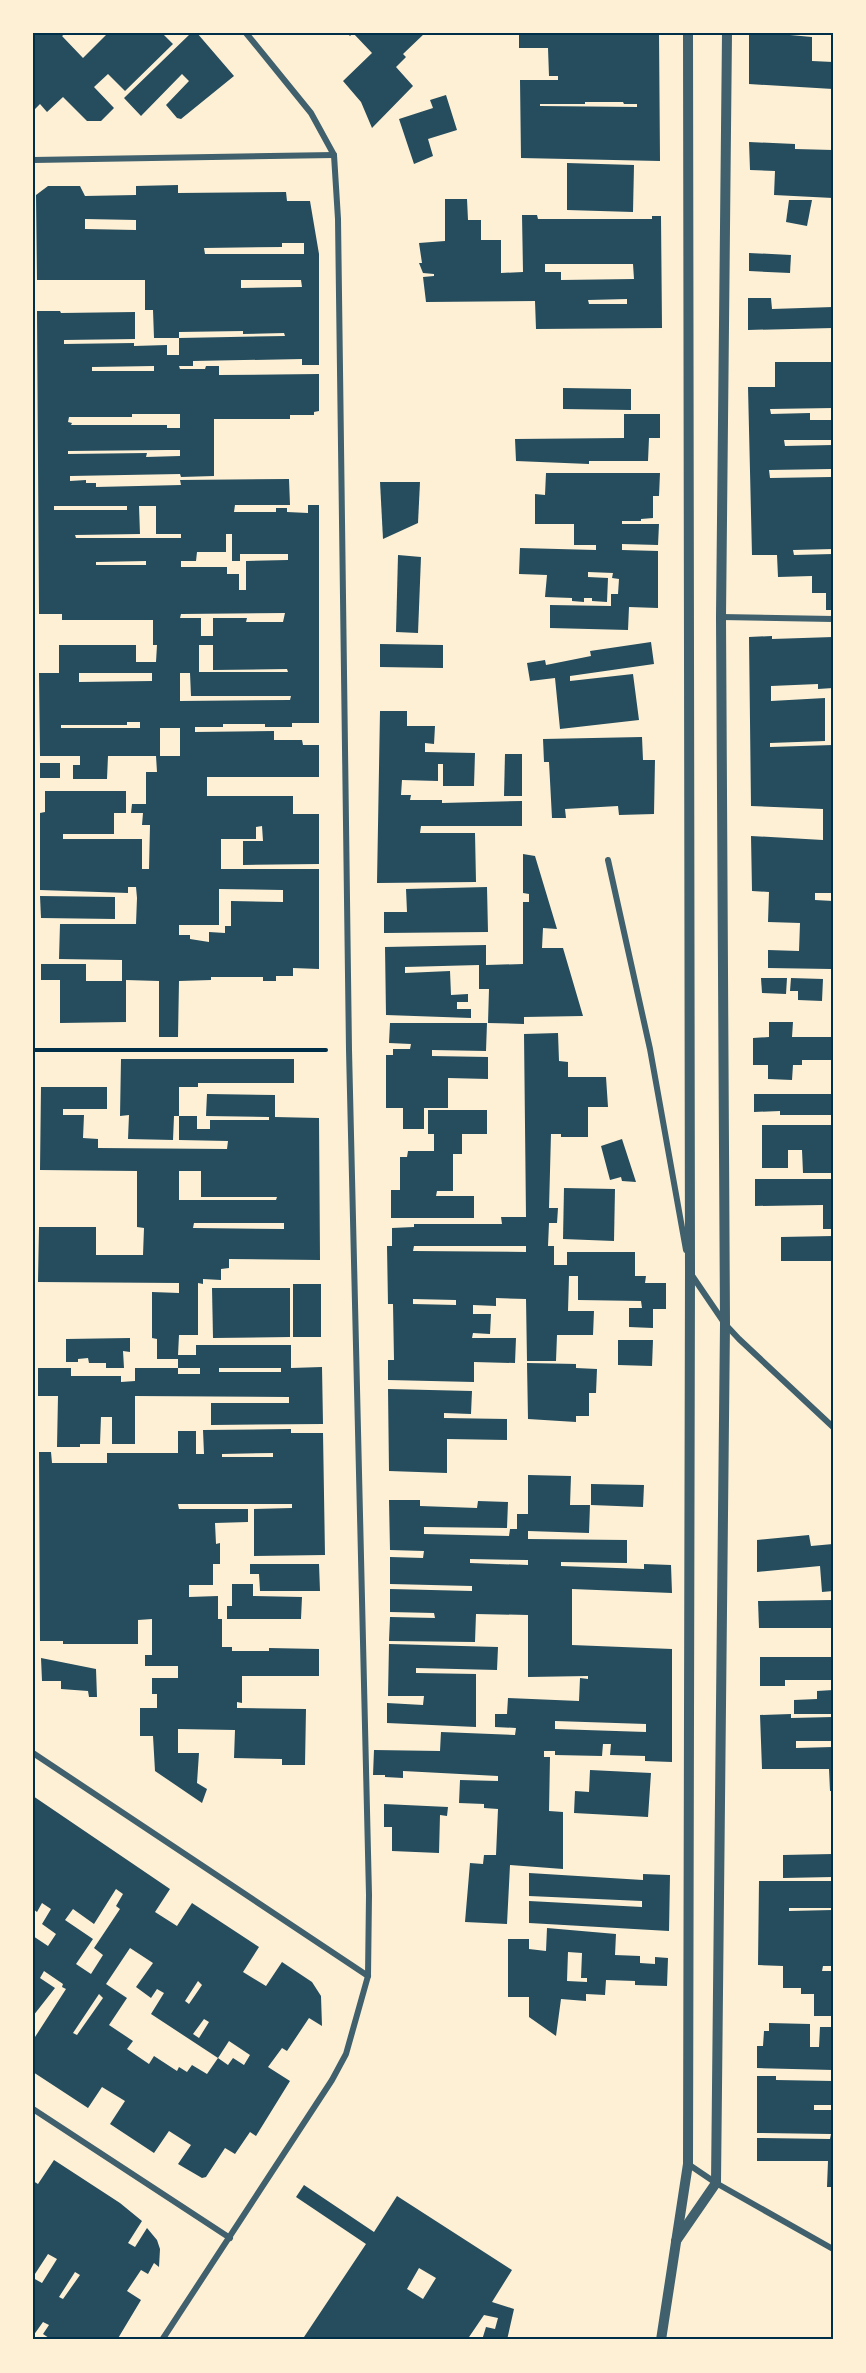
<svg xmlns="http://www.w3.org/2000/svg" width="866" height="2373" viewBox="0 0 866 2373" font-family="'Asap Condensed',sans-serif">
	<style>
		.building { fill: #264d5e; fill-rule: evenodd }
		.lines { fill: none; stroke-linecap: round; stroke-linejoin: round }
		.path { stroke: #003049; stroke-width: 4 }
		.minor { stroke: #3f606c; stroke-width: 6 }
		.tertiary { stroke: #3f606c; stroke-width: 10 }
		.neatline { fill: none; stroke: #003049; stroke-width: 2 }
	</style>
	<rect width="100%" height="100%" fill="#fdf0d5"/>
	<!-- building -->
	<g class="building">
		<polygon points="33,33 66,33 62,36 83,58 108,33 162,33 173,44 125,91 108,74 94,87 114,108 101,121 87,121 63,97 47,112 40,104 33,111"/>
		<polygon points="191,33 197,33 234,76 181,119 177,118 166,105 189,81 182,74 141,116 124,98"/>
		<polygon points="347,33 425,33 403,54 406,57 396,67 413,86 372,128 361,102 343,81 372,53 353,33 350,36"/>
		<path d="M519 33H659L660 161 521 158 520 80H558V76H549L548 48H519ZM585 102H623L624 104H637V107L540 106V104H585Z"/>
		<polygon points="749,33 790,33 790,35 812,37 812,61 833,62 833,89 749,84"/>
		<polygon points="446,95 457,130 428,139 433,156 414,164 399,119 433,108 430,100"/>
		<polygon points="749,142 795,144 795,149 833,150 833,198 774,195 775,171 750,170"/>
		<polygon points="567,163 634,165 633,212 567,210"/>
		<path d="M178 185V193L286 192 287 201H310L319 254V365H302V359L193 361V366H179L180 369H205L206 366H219V375L319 374V411L314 412V415H290V419H214V476L181 477 180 474 70 476V481L86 480V483H96V487L181 485 180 480 289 479 290 505H235L234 512H276V508H287V512L308 513V505H319V723H292V727H265V724H223V727H195V732L274 731V740H302L303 745H319V777H207V796H293V814H319V864L243 865V841H263L262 826 256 827V839H221V869H319V969L293 968V976H276V981H263V977H211V980L179 981 178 1037H159V981L126 980V1022L60 1023V980H41V964H86V981H122V960L59 959 60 924H136L137 898 136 887H128V893L40 890V813L45 812V791H126V813H114V834H63V839H142V869H149L150 825H142L143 813H131L132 804H146V772H157L156 756H108L107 779H73V765H80V756H40L39 673H59V645H136V662H156L157 645H153V620H62V614H39L37 311H60L61 313 135 312V339L64 340V344L134 343V346L167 345V355H179V338L285 336 284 333 243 334V331L179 332V338H154L153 310H145V280H37L36 195 48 186H80L85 196 136 195V186ZM85 219 136 220V230L85 229ZM282 243H304V254H205L204 248 282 247ZM241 280H301L302 287 241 288ZM154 366V371H92V367ZM132 414H180V428H167V425H71L72 423 68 422 69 417H132ZM167 450H180V456L146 457 147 453 68 454V451ZM54 506H127V510H54ZM139 506H156V534H181V538H76L75 535 140 534ZM226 534H232V561H240V554H288V560L246 561V590H239V574H227V567H181V561H196L197 552H226ZM146 561V565H96V562ZM285 613 283 622H246L247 618H213V636H201V618H180L181 614ZM199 645H213V670L287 669 288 672H199ZM79 673H152V681L79 682ZM180 673H190L191 696H291L290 700 180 701ZM127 722H140V728H61V725H127ZM160 728H180V756H160ZM219 889 283 890V902L231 901V926H225V933L209 932V942L190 939V935H179V925H219Z"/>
		<path d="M445 199H467L468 220H481V240H501V273L523 272 522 215H537L538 219H652V216H661L662 328 536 329 535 301 426 302 423 277 434 276V274L423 273 419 263H422L419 243 445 241ZM545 264H633L634 279 561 280V272H545ZM627 299V304H589L588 300Z"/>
		<polygon points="789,200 812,200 807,226 786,222"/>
		<polygon points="749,253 791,255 790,273 749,271"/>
		<polygon points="748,298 771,298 772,309 833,307 833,328 748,330"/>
		<path d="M775 362H833V408L770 409 771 414 810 413V420H833V440H784L785 446 833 445V549L793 550 794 555 833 554V610H826V593H812V576L778 577 777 555H752L748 387H775ZM831 469V477L770 478 769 470Z"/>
		<polygon points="563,388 631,389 631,410 563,409"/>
		<polygon points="624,414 660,414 660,438 649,438 648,461 589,461 589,464 516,461 515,439 624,438"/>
		<polygon points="546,473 660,473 659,496 653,496 653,518 641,519 641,521 622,521 622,524 659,524 658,545 622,544 622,550 658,551 658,608 629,607 628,630 550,628 550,605 611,606 611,594 618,594 619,579 612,578 613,573 588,572 588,577 608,578 607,602 592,601 592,598 584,598 584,602 572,601 572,598 545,597 547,575 519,574 520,548 596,550 596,545 574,545 574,524 535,524 535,494 545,495"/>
		<polygon points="380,482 420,482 418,523 383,539"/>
		<polygon points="398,555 421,557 418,633 396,632"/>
		<polygon points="772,636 772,639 833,637 833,688 818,689 818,684 771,686 771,701 825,698 825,741 770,743 770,747 833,745 833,893 815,893 815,900 833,901 831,969 768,968 768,950 799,951 800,923 768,922 769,892 752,891 751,836 823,840 823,809 751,806 749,637"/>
		<polygon points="651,642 654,664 570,676 570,681 633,674 639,720 560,729 555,678 530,681 527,663 545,660 546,665 591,656 590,651"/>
		<polygon points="380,644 443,645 443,668 380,667"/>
		<polygon points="380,711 407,711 407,726 435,726 434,744 425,743 425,752 475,753 474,786 443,786 443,764 438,764 438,781 402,780 401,795 411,795 410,800 442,800 442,803 522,801 522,826 421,826 420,833 475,833 476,882 377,883"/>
		<polygon points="642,737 643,760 655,760 654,814 619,815 618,806 565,809 566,818 552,818 549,762 544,762 543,739"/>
		<polygon points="505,754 522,754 522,796 504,796"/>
		<rect x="40" y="763" width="20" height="15"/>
		<polygon points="523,854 535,856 557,929 543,928 542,948 563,948 583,1016 524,1017 524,1024 488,1023 489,989 479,989 479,965 405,967 405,973 450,971 451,995 468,994 468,1002 457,1002 457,1009 471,1009 471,1018 386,1015 385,947 486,945 486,965 523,964 523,902 529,902 529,894 523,893"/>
		<polygon points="487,887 488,932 384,933 384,912 407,912 406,889"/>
		<polygon points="40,896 115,897 115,919 41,918"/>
		<polygon points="761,978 787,978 786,994 762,993"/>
		<polygon points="791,978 823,979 822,1001 798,1000 798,991 790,991"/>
		<polygon points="769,1022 793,1022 792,1037 833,1037 833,1060 802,1060 802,1065 793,1065 792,1080 768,1079 768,1065 753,1065 753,1038 769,1037"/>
		<polygon points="390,1023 487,1023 486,1051 432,1050 432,1056 488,1057 488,1079 448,1078 448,1108 424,1108 424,1129 403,1129 403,1108 386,1108 386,1055 393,1055 393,1049 410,1049 411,1044 389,1043"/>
		<path d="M558 1033 559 1061 568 1062V1077H606L608 1107H588V1137H561V1134H551L549 1208H558L557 1223H549L548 1246H554V1265H567V1252H635V1276H646L645 1283H666V1309H653V1328L629 1327V1308H642L641 1301 578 1300V1276H569L568 1311H594L593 1335H557L556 1361H527L526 1299 496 1298V1306L473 1305V1314H491L490 1334 473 1333 472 1338H516L515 1363 474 1362V1382L388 1380V1360H394L393 1304H388L387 1246H392V1228L414 1227V1224H502L501 1217H526L524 1034ZM414 1246H526V1252L413 1251ZM413 1299 456 1300V1305L413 1304Z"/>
		<polygon points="121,1059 294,1059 294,1083 198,1083 198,1087 179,1087 179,1116 174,1116 173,1140 128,1139 129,1115 120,1116"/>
		<path d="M41 1087H107V1109H63V1115H84L83 1138 98 1139V1148L227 1149 228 1141 179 1140V1116H197V1129H210V1120H269V1117L206 1116 207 1094 275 1095V1117L319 1118 320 1260 229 1259V1268L221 1269V1280L203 1279V1284L198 1283V1335H179L178 1355H196V1345H291V1368L322 1367 323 1424 211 1425V1403H289V1397L135 1396V1444H112V1417H101L100 1444H80V1447H57L58 1396H38V1368H71V1376H121V1382L135 1381V1368H178V1359H157V1339L152 1338V1292L179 1293V1283L38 1282 39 1227H96V1255H143L144 1228 137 1227V1171L40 1170ZM179 1171H201V1197H277L276 1200H179ZM194 1223H284V1229L193 1228ZM178 1368H200V1374H178ZM219 1368H281V1372H219Z"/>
		<polygon points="754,1094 833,1094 833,1115 780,1115 780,1111 754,1112"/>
		<polygon points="428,1110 487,1110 487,1134 462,1134 462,1154 453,1154 453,1191 437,1191 436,1196 474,1196 474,1218 391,1218 391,1190 400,1190 400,1157 407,1157 408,1151 434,1151 434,1134 428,1134"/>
		<polygon points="762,1125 833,1125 833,1173 803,1173 802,1150 788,1150 788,1168 762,1168"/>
		<polygon points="622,1139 636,1182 622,1181 621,1177 610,1180 601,1146"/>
		<polygon points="755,1179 833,1179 833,1229 823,1229 823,1205 755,1206"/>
		<polygon points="564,1188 615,1189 614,1241 563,1239"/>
		<polygon points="833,1236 833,1261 781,1261 781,1237"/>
		<rect x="293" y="1284" width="28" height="53"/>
		<polygon points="212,1288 290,1288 290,1337 213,1338"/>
		<polygon points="130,1338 130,1352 123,1351 124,1368 106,1368 106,1363 89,1363 88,1358 78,1359 78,1362 66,1362 66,1339"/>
		<polygon points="618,1340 653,1340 652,1366 618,1365"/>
		<polygon points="527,1363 576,1364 576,1368 597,1369 596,1393 589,1393 589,1416 576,1416 576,1422 528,1419"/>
		<polygon points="388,1389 472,1391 471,1414 444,1413 444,1418 507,1419 507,1440 447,1439 447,1473 389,1471"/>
		<path d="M291 1429V1433H323L325 1555 254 1556V1509L292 1508V1504H178L179 1509H248V1522L215 1523 216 1544 220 1543V1564H213V1585H189V1597L218 1596V1619H222V1647H232V1651H269V1648L319 1649V1676H242V1703L237 1702V1708L306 1709 305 1765H282V1759L234 1758 235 1730 178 1729V1753H199L197 1783 207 1789 202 1803 155 1771 153 1736H140V1708H157V1694H152V1678H178V1666H145V1655H152V1619L138 1620V1644H63V1641H40L39 1452H51L52 1463H107V1453H178V1431H196V1454H204L203 1430ZM273 1453V1457H222V1454Z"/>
		<path d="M528 1475 571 1476 570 1505H590L589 1533 528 1531V1539L627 1540V1563L561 1562V1566L644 1569V1564L671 1565 672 1593 572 1589V1645L672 1649V1762L645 1761V1756L610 1755 611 1744H603L602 1756 555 1755V1751H544V1757H550L549 1811 563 1812V1869L510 1865 507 1924 465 1922 470 1863 483 1864 484 1855H496L498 1809 484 1808V1804L459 1803 460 1780 498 1781V1776L403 1771V1778L385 1777V1775H373L374 1750 440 1751 441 1732 515 1735 516 1728 495 1727V1714H507L508 1698 579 1701 580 1678 588 1679V1676L528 1677V1615L476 1614 475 1642 389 1641 390 1617 435 1618 434 1613 390 1612V1589L472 1591V1586L390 1584V1557L423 1558 424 1551 390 1550 389 1500H420V1506L477 1508 478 1501 508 1502 507 1528 424 1527V1534L509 1536 510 1529H517V1514H528ZM470 1559 528 1560V1565L470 1563ZM555 1721 646 1724V1732L555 1729Z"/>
		<polygon points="591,1484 644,1485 643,1507 591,1505"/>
		<polygon points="809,1535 811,1546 833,1544 833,1591 822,1592 820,1566 757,1572 757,1540"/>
		<polygon points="250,1564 319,1564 320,1591 260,1591 259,1574 250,1574"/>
		<polygon points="232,1584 253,1584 253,1596 302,1597 301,1619 227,1619 227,1606 232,1606"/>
		<polygon points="833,1600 833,1628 759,1628 758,1601"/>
		<polygon points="389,1644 498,1647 497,1670 416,1668 416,1673 476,1674 476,1727 387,1723 387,1703 423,1705 424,1696 388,1696"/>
		<polygon points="760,1657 833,1657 833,1680 785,1680 785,1686 760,1686"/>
		<polygon points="41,1658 96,1669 97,1697 89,1697 88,1691 61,1689 61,1681 42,1681"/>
		<polygon points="833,1690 833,1714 794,1714 794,1700 817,1699 817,1691"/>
		<polygon points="791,1714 791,1718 833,1717 833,1741 796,1741 796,1748 833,1747 833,1791 830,1791 829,1769 762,1769 760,1715"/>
		<polygon points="590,1770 651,1773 648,1817 574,1813 575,1791 589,1792"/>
		<path d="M33 1796 170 1889 155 1912 177 1926 192 1903 259 1947 243 1972 266 1986 282 1962 312 1982 321 1996 322 2026 309 2018 287 2051 282 2048 268 2067 290 2081 256 2136 250 2132 235 2154 225 2148 206 2177 202 2178 178 2164 191 2145 169 2131 154 2153 110 2124 125 2101 102 2087 88 2108 33 2072V2036L35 2037 66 1989 62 1987 63 1984 44 1971 40 1978 55 1988 33 2016V1936L48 1946 56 1934 42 1924 51 1909 42 1903 37 1912 33 1909ZM116 1889 123 1894 116 1906 120 1909 94 1948 103 1955 91 1974 76 1964 93 1939 65 1920 73 1909 94 1924ZM130 1948 153 1963 136 1987 151 1998 157 1989 164 1993 151 2014 218 2058 229 2041 250 2055 244 2065 233 2058 228 2065 218 2058 207 2074 192 2065 187 2072 179 2067 177 2071 154 2056 149 2064 127 2049 133 2041 109 2025 127 1998 106 1984ZM198 1981 202 1985 189 2004 185 2001ZM99 1994 103 1998 77 2035 73 2033ZM204 2019 209 2022 199 2038 193 2034Z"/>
		<polygon points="384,1804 448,1807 447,1816 440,1815 439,1853 392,1851 392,1827 384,1827"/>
		<polygon points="833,1854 833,1877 783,1878 783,1855"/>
		<polygon points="529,1873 643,1880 643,1874 670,1875 669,1931 529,1923 529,1901 642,1907 642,1901 529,1896"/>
		<polygon points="759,1881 833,1881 833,1908 789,1908 789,1911 833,1910 833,1966 823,1966 822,1971 833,1971 833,2016 814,2016 814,1994 801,1994 801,1988 783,1988 783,1966 758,1965"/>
		<path d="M547 1928 616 1934 615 1955 640 1956V1963L655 1964V1957L668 1958 667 1986 635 1985V1981L606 1980 605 1995 586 1994V2001L561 1999 556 2036 529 2017V1997H508V1939H529V1949L546 1951ZM568 1952 582 1953 581 1978H587V1982L567 1981Z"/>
		<polygon points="769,2023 810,2024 810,2047 819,2047 820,2027 833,2027 833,2070 757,2068 757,2046 763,2046 764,2031 769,2031"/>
		<polygon points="757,2076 776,2076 776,2080 833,2081 833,2105 814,2105 814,2110 833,2110 833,2187 827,2187 828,2161 757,2161 757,2138 830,2139 831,2134 757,2133"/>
		<path d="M54 2160 120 2203 142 2221 128 2243 135 2247 147 2228 157 2240 160 2249 159 2267 154 2263 148 2274 141 2270 127 2291 141 2300 117 2340H52L43 2334 49 2325 43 2322 33 2336V2289L35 2287 33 2285V2278L42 2283 57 2259 48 2254 33 2277V2181L38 2184ZM75 2272 80 2275 63 2299 59 2297Z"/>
		<path d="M304 2185 374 2232 397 2196 512 2270 492 2302 514 2309 507 2340H482L486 2327 495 2329 498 2318 484 2315 467 2340H302L366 2244 296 2197ZM419 2268 436 2278 423 2299 407 2289Z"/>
	</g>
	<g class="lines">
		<!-- path -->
		<polyline class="path" points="33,1050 326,1050"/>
		<!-- minor -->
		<g class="minor">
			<polyline points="33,160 334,155"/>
			<polyline points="721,617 833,619"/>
			<polyline points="608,860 650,1049 686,1250"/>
			<polyline points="691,1274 725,1324 739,1339 833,1427"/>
			<polyline points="33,1753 368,1976"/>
			<polyline points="33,2109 230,2238"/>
			<polyline points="688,2164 716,2183 833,2249"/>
			<polyline points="162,2340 332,2080 346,2054 368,1976 369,1895 349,1050 338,219 334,155 311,113 246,33"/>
		</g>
		<!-- tertiary -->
		<g class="tertiary">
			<polyline points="676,2241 716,2183 725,1324 721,617 727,33"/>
			<polyline points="661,2340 688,2164 690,1271 688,33"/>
		</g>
	</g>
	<!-- border -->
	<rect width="866" height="2373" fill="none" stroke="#fdf0d5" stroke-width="69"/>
	<rect x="34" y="34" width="798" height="2304" class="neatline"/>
</svg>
